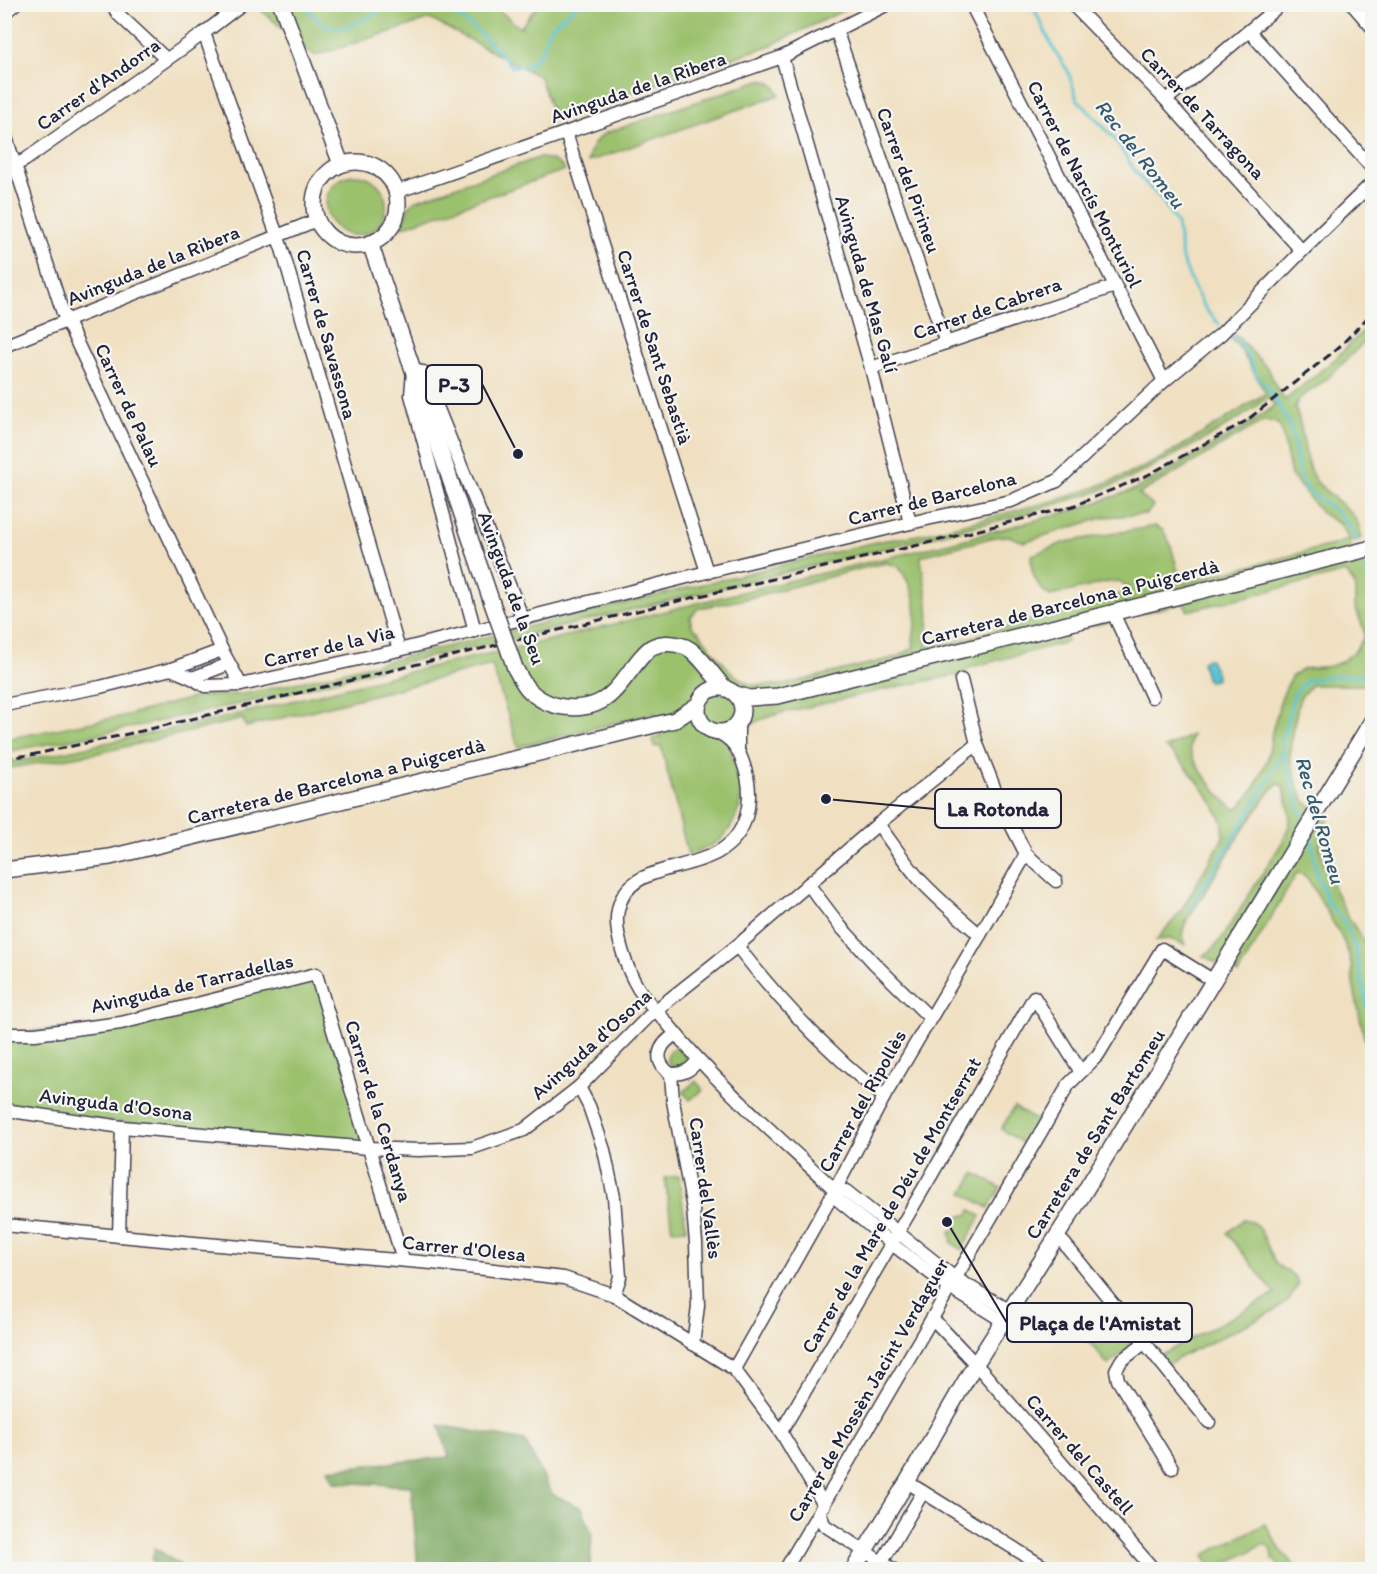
<svg xmlns="http://www.w3.org/2000/svg" width="1377" height="1574" viewBox="0 0 1377 1574" font-family="Itim,sans-serif">
	<style>
		.green { fill: #9bc16d; stroke: #5e7254; stroke-width: 1.5; fill-rule: evenodd }
		.forest { fill: #7ca760; stroke: #4f644e; stroke-width: 1.5 }
		.water { fill: #58c3d2; stroke: #3d7286; stroke-width: 1.5 }
		.lines { fill: none; stroke-linecap: round; stroke-linejoin: round }
		.stream { stroke: #58c3d2; stroke-width: 3 }
		.minor-casing { stroke: #413e4f; stroke-width: 15 }
		.tertiary-casing { stroke: #413e4f; stroke-width: 18 }
		.minor { stroke: #fff; stroke-width: 12 }
		.tertiary { stroke: #fff; stroke-width: 15 }
		.rail { stroke: #22223b; stroke-width: 3; stroke-dasharray: 9 4.5; stroke-linecap: butt }
		.tertiary-bridge-casing { stroke: #413e4f; stroke-width: 18; stroke-linecap: butt }
		.tertiary-bridge { stroke: #fff; stroke-width: 15 }
		.labels { text-anchor: middle; stroke-width: 4.5; stroke-linejoin: round; paint-order: stroke }
		.street-label { font-size: 20px; fill: #22223b; stroke: #f6f6f2 }
		.water-label { font-size: 21px; font-style: italic; fill: #355a70; stroke: #f6f6f2 }
		.leader { fill: none; stroke: #22223b; stroke-width: 2 }
		.callout-dot { fill: #22223b; stroke: #f6f6f2; stroke-width: 2 }
		.callout { fill: #f6f6f2; stroke: #22223b; stroke-width: 2 }
		.callout-label { font-size: 21px; text-anchor: middle; font-weight: bold; fill: #22223b }
	</style>
	<rect width="100%" height="100%" fill="#f6f6f2"/>
	<filter id="ink" filterUnits="userSpaceOnUse"><feTurbulence type="fractalNoise" baseFrequency=".0167" numOctaves="2"/><feDisplacementMap in="SourceGraphic" scale="12" xChannelSelector="R" yChannelSelector="G"/><feConvolveMatrix kernelMatrix="1 2 1 2 8 2 1 2 1" color-interpolation-filters="sRGB"/></filter>
	<filter id="wash" filterUnits="userSpaceOnUse"><feTurbulence type="fractalNoise" baseFrequency=".008" numOctaves="4" result="noise"/><feDisplacementMap in="SourceGraphic" scale="24" xChannelSelector="R" yChannelSelector="G"/><feGaussianBlur stdDeviation="1.35" result="paint"/><feColorMatrix in="noise" values="0 0 0 0 0 0 0 0 0 0 0 0 0 0 0 0 0 1.4 0 .05"/><feComposite in="paint" operator="in"/></filter>
	<g filter="url(#wash)">
		<rect width="100%" height="100%" fill="#f0e0c1"/>
		<!-- green -->
		<g class="green">
			<polygon points="255,5 493,5 520,28 538,5 855,5 771,45 554,119 540,77 430,19 315,56"/>
			<path d="M760 80C770 81 777 85 779 95L588 162C590 148 594 140 606 133Z"/>
			<path d="M538 158C549 158 558 161 565 170L402 227 408 208 414 201Z"/>
			<circle cx="356" cy="205" r="30"/>
			<path d="M1372 322V334L1326 380 1299 399 1295 407C1305 428 1303 466 1317 482 1332 500 1362 512 1361 538L1355 541 1349 540 1355 563 1366 560 1372 586V685H1311L1300 698 1292 733 1290 758 1298 786 1305 802 1329 817 1322 833 1320 847 1323 860 1332 884 1348 917 1364 941 1371 959 1372 981 1370 994 1372 1009V1056L1364 1037 1353 984 1352 968 1348 952 1341 936 1308 879 1303 874 1297 873 1238 974 1203 956 1211 951 1224 935 1283 841 1290 823 1289 807 1283 787 1278 783 1272 789 1242 831 1185 924 1182 934 1186 945 1170 939 1156 940 1179 914 1224 836C1223 831 1224 827 1222 822 1216 804 1182 757 1165 748L1192 735C1191 739 1189 744 1190 749 1192 762 1225 806 1237 809L1240 807 1254 789 1268 758 1272 732 1281 699 1291 677 1302 669 1331 666 1341 662 1355 651 1364 637V631L1355 606V585L1346 572 1188 611 1183 603 1064 633 1067 642 979 665 971 667 963 674C913 683 863 694 813 706 796 710 765 715 751 725 741 731 744 739 745 749L731 753C741 781 747 800 731 826 727 832 724 838 719 841 710 847 698 851 688 855L661 746 654 747 652 739 661 737 655 713 518 747 492 665 246 727 243 719 103 752 5 769 4 763 30 759 219 719 408 672 550 640 742 592 950 543 1074 510 1136 489 1231 435 1275 406 1268 397 1252 410 1214 434 1133 477 1096 492 1017 516 515 638 406 662 271 697 109 732 5 752V739L123 716 200 696 243 694 305 681 880 541C916 537 952 527 987 518 1043 504 1097 490 1148 465 1189 444 1227 418 1266 393L1239 347 1231 339 1236 335 1269 370 1277 389 1285 400 1335 359ZM1263 421 1275 422 1281 428 1291 475 1321 513 1341 525 1348 538 1340 543 1184 583 1180 578 1170 543 1163 530 1155 526 1066 542 1032 555C1028 569 1038 589 1050 596L1108 582 1119 581 1128 587 1120 595 1105 600 954 642 926 646C930 626 929 604 925 584 924 574 921 566 921 556L995 537 1009 536 1024 542 1105 517 1147 514 1153 506 1139 494ZM887 563 898 566C911 584 918 601 915 624 915 632 911 640 914 648L897 657 783 685H750L733 674 712 650 699 632 692 627 690 617 699 608 741 600 871 566Z"/>
			<polygon points="316,974 371,1148 5,1110 5,1034 121,1023"/>
			<path d="M675 1047H678L686 1058 687 1062 682 1067C675 1069 670 1067 667 1060L669 1051Z"/>
			<polygon points="696,1081 703,1090 690,1100 683,1092"/>
			<polygon points="1014,1107 1038,1122 1025,1145 1001,1129"/>
			<polygon points="975,1173 1001,1188 988,1208 963,1193"/>
			<polygon points="679,1176 686,1229 672,1230 665,1178"/>
			<polygon points="971,1210 981,1216 962,1250 952,1243 950,1231 957,1229 955,1218 969,1214"/>
			<path d="M1244 1219C1264 1222 1266 1249 1276 1263 1283 1272 1297 1272 1298 1285L1288 1301 1272 1312 1182 1356 1167 1365 1159 1356 1275 1294 1227 1233Z"/>
			<path d="M1106 1304 1131 1335C1133 1349 1118 1357 1108 1365L1077 1327Z"/>
			<polygon points="1265,1524 1282,1552 1298,1569 1282,1569 1273,1559 1270,1548 1264,1544 1216,1569 1212,1569 1204,1555"/>
		</g>
		<!-- forest -->
		<g class="forest">
			<polygon points="439,1425 525,1441 552,1494 582,1508 592,1535 590,1569 418,1569 411,1486 334,1482 328,1469 449,1457"/>
			<polygon points="155,1548 186,1569 157,1569 152,1560"/>
		</g>
		<!-- water -->
		<polygon class="water" points="1207,658 1210,659 1217,675 1215,680 1209,681 1206,678 1202,662"/>
		<g class="lines">
			<!-- stream -->
			<g class="stream">
				<path d="M304 4C310 11 317 21 325 25 345 36 373 14 391 4"/>
				<path d="M430 4C464 13 489 41 512 67L526 66 534 60 544 47 549 29 578 4"/>
				<polyline points="603,4 615,7 622,4"/>
				<polyline points="1032,4 1053,48 1068,71 1077,99 1115,139 1137,174 1161,199 1177,224 1182,259 1194,288 1206,310 1219,324"/>
				<path d="M1230 336C1235 340 1241 344 1244 349 1251 361 1255 379 1267 386 1276 402 1288 418 1293 436 1297 453 1295 475 1307 489 1311 494 1317 498 1322 501 1339 513 1351 522 1357 542"/>
				<polyline points="1362,557 1367,571 1372,617"/>
				<polyline points="1305,820 1298,806 1297,797 1285,762 1282,740 1294,695 1306,681 1326,677 1354,676 1372,672"/>
				<polyline points="1310,835 1313,847 1316,871 1328,903 1344,921 1355,947 1372,1031"/>
				<path d="M1189 908C1221 857 1256 807 1282 753"/>
			</g>
		</g>
	</g>
	<g filter="url(#ink)">
		<g class="lines">
			<defs>
				<g id="minor">
					<polyline points="112,4 118,14 166,59"/>
					<polyline points="971,4 1164,381"/>
					<polyline points="1072,4 1166,100 1302,251"/>
					<polyline points="1352,4 1372,27"/>
					<polyline points="4,13 15,4"/>
					<polyline points="836,30 946,343"/>
					<polyline points="1249,31 1372,168"/>
					<polyline points="204,33 282,249 399,650"/>
					<polyline points="782,57 871,368 910,523"/>
					<polyline points="1166,100 1281,4"/>
					<polyline points="4,131 63,313 222,650 241,685"/>
					<polyline points="566,133 707,572"/>
					<polyline points="4,171 25,160 204,33 242,4"/>
					<polyline points="396,192 782,57 888,4"/>
					<polyline points="4,346 317,220"/>
					<polyline points="871,368 1115,286"/>
					<polyline points="1113,613 1152,697"/>
					<polyline points="475,631 411,395 413,371 423,372 523,619"/>
					<polyline points="171,669 192,678 205,686 241,685 399,650 707,572 927,519 1011,501 1057,481 1164,381 1221,334 1302,251 1372,183"/>
					<polyline points="192,678 229,664"/>
					<polyline points="961,680 977,744 1001,805 1026,854 1056,881"/>
					<polyline points="4,705 100,687 171,669 222,650"/>
					<polyline points="738,724 738,750"/>
					<path d="M719 733C737 742 742 757 747 776 750 790 750 803 746 817 725 885 630 849 618 910 613 931 627 970 638 988 646 1001 658 1012 667 1023 717 1085 778 1136 835 1190L837 1199 892 1244 950 1288 1003 1321"/>
					<path d="M878 824C892 843 905 863 921 881 939 900 960 918 980 935"/>
					<polyline points="808,884 840,926 874,963 930,1018"/>
					<path d="M737 946C768 986 802 1024 839 1058 853 1072 869 1084 884 1097"/>
					<polyline points="4,1034 35,1034 121,1023 316,974 403,1260"/>
					<path d="M676 1034C658 1045 652 1061 671 1074 684 1074 691 1070 698 1060"/>
					<polyline points="671,1074 673,1101 693,1209 696,1243 698,1306 693,1344"/>
					<polyline points="579,1087 589,1106 604,1150 614,1197 620,1277 614,1295"/>
					<polyline points="4,1110 122,1127 369,1148 418,1150 472,1148 524,1130 579,1087 651,1014 737,946 878,824 977,744"/>
					<polyline points="835,1190 846,1191 955,1278 1010,1311"/>
					<polyline points="4,1225 194,1243 432,1263 564,1278 614,1295 734,1369 781,1432 824,1505"/>
					<polyline points="119,1236 122,1127"/>
					<polyline points="1057,1237 1064,1243 1209,1422"/>
					<polyline points="933,1319 981,1370 1154,1570"/>
					<polyline points="1144,1343 1121,1361 1116,1370 1118,1380 1172,1468"/>
					<polyline points="734,1369 835,1190 884,1097 980,935 1026,854"/>
					<polyline points="781,1432 932,1174 1034,997 1081,1072"/>
					<polyline points="907,1482 1049,1570"/>
					<polyline points="820,1512 824,1525 894,1570"/>
					<polyline points="882,1562 923,1492"/>
					<polyline points="785,1570 1069,1084 1098,1055 1162,949 1214,981"/>
				</g>
				<g id="tertiary">
					<polyline points="281,4 341,164"/>
					<circle cx="356" cy="204" r="42"/>
					<polyline points="370,243 492,603"/>
					<path d="M515 668C519 675 524 686 530 691 552 712 592 714 613 692 624 682 641 653 652 647 662 642 673 643 683 646 698 650 713 677 725 688"/>
					<circle cx="720" cy="710" r="22"/>
					<polyline points="736,694 749,698 778,696 1372,548"/>
					<polyline points="4,870 110,857 675,720 699,704"/>
					<polyline points="853,1570 907,1482 970,1373 1066,1222 1372,721"/>
				</g>
			</defs>
			<!-- minor casing -->
			<use href="#minor" class="minor-casing"/>
			<!-- tertiary casing -->
			<use href="#tertiary" class="tertiary-casing"/>
			<!-- minor -->
			<use href="#minor" class="minor"/>
			<!-- tertiary -->
			<use href="#tertiary" class="tertiary"/>
			<!-- rail -->
			<polyline class="rail" points="4,758 31,755 146,730 674,602 940,540 1073,506 1148,475 1246,421 1337,349 1372,313"/>
			<defs>
				<polyline id="tertiary-bridge" points="492,603 515,668"/>
			</defs>
			<!-- tertiary-bridge casing -->
			<use href="#tertiary-bridge" class="tertiary-bridge-casing"/>
			<!-- tertiary-bridge -->
			<use href="#tertiary-bridge" class="tertiary-bridge"/>
		</g>
	</g>
	<g class="labels">
		<!-- street labels -->
		<g class="street-label">
			<text transform="translate(98 84) rotate(-35)" y="7">Carrer d'Andorra</text>
			<text transform="translate(638 87) rotate(-19)" y="7">Avinguda de la Ribera</text>
			<text transform="translate(1203 113) rotate(47)" y="7">Carrer de Tarragona</text>
			<text transform="translate(909 180) rotate(70)" y="7">Carrer del Pirineu</text>
			<text transform="translate(1085 184) rotate(63)" y="7">Carrer de Narcís Monturiol</text>
			<text transform="translate(153 265) rotate(-22)" y="7">Avinguda de la Ribera</text>
			<text transform="translate(867 284) rotate(74)" y="7">Avinguda de Mas Galí</text>
			<text transform="translate(987 308) rotate(-19)" y="7">Carrer de Cabrera</text>
			<text transform="translate(327 334) rotate(74)" y="7">Carrer de Savassona</text>
			<text transform="translate(655 347) rotate(72)" y="7">Carrer de Sant Sebastià</text>
			<text transform="translate(129 405) rotate(65)" y="7">Carrer de Palau</text>
			<text transform="translate(932 498) rotate(-14)" y="7">Carrer de Barcelona</text>
			<text transform="translate(512 588) rotate(70)" y="7">Avinguda de la Seu</text>
			<text transform="translate(1070 602) rotate(-14)" y="7">Carretera de Barcelona a Puigcerdà</text>
			<text transform="translate(329 646) rotate(-13)" y="7">Carrer de la Via</text>
			<text transform="translate(336 781) rotate(-14)" y="7">Carretera de Barcelona a Puigcerdà</text>
			<text transform="translate(192 983) rotate(-13)" y="7">Avinguda de Tarradellas</text>
			<text transform="translate(591 1044) rotate(-42)" y="7">Avinguda d'Osona</text>
			<text transform="translate(862 1101) rotate(-61)" y="7">Carrer del Ripollès</text>
			<text transform="translate(116 1104) rotate(7)" y="7">Avinguda d'Osona</text>
			<text transform="translate(379 1111) rotate(73)" y="7">Carrer de la Cerdanya</text>
			<text transform="translate(1095 1134) rotate(-58)" y="7">Carretera de Sant Bartomeu</text>
			<text transform="translate(706 1188) rotate(82)" y="7">Carrer del Vallès</text>
			<text transform="translate(891 1205) rotate(-60)" y="7">Carrer de la Mare de Déu de Montserrat</text>
			<text transform="translate(464 1248) rotate(6)" y="7">Carrer d'Olesa</text>
			<text transform="translate(868 1390) rotate(-60)" y="7">Carrer de Mossèn Jacint Verdaguer</text>
			<text transform="translate(1080 1454) rotate(49)" y="7">Carrer del Castell</text>
		</g>
		<!-- water labels -->
		<g class="water-label">
			<text transform="translate(1140 154) rotate(52)" y="7">Rec del Romeu</text>
			<text transform="translate(1320 820) rotate(74)" y="7">Rec del Romeu</text>
		</g>
	</g>
	<!-- callouts -->
	<path class="leader" d="M518 454L482 384M826 799L935 809M947 1222L1007 1323"/>
	<g class="callout-dot">
		<circle cx="518" cy="454" r="6"/>
		<circle cx="826" cy="799" r="6"/>
		<circle cx="947" cy="1222" r="6"/>
	</g>
	<g class="callout">
		<rect x="426" y="365" width="56" height="39" rx="6"/>
		<rect x="935" y="789" width="126" height="39" rx="6"/>
		<rect x="1007" y="1303" width="185" height="39" rx="6"/>
	</g>
	<g class="callout-label">
		<text x="454" y="392">P-3</text>
		<text x="998" y="816">La Rotonda</text>
		<text x="1100" y="1330">Plaça de l'Amistat</text>
	</g>
	<!-- margin -->
	<rect width="1377" height="1574" fill="none" stroke="#f6f6f2" stroke-width="24"/>
</svg>
